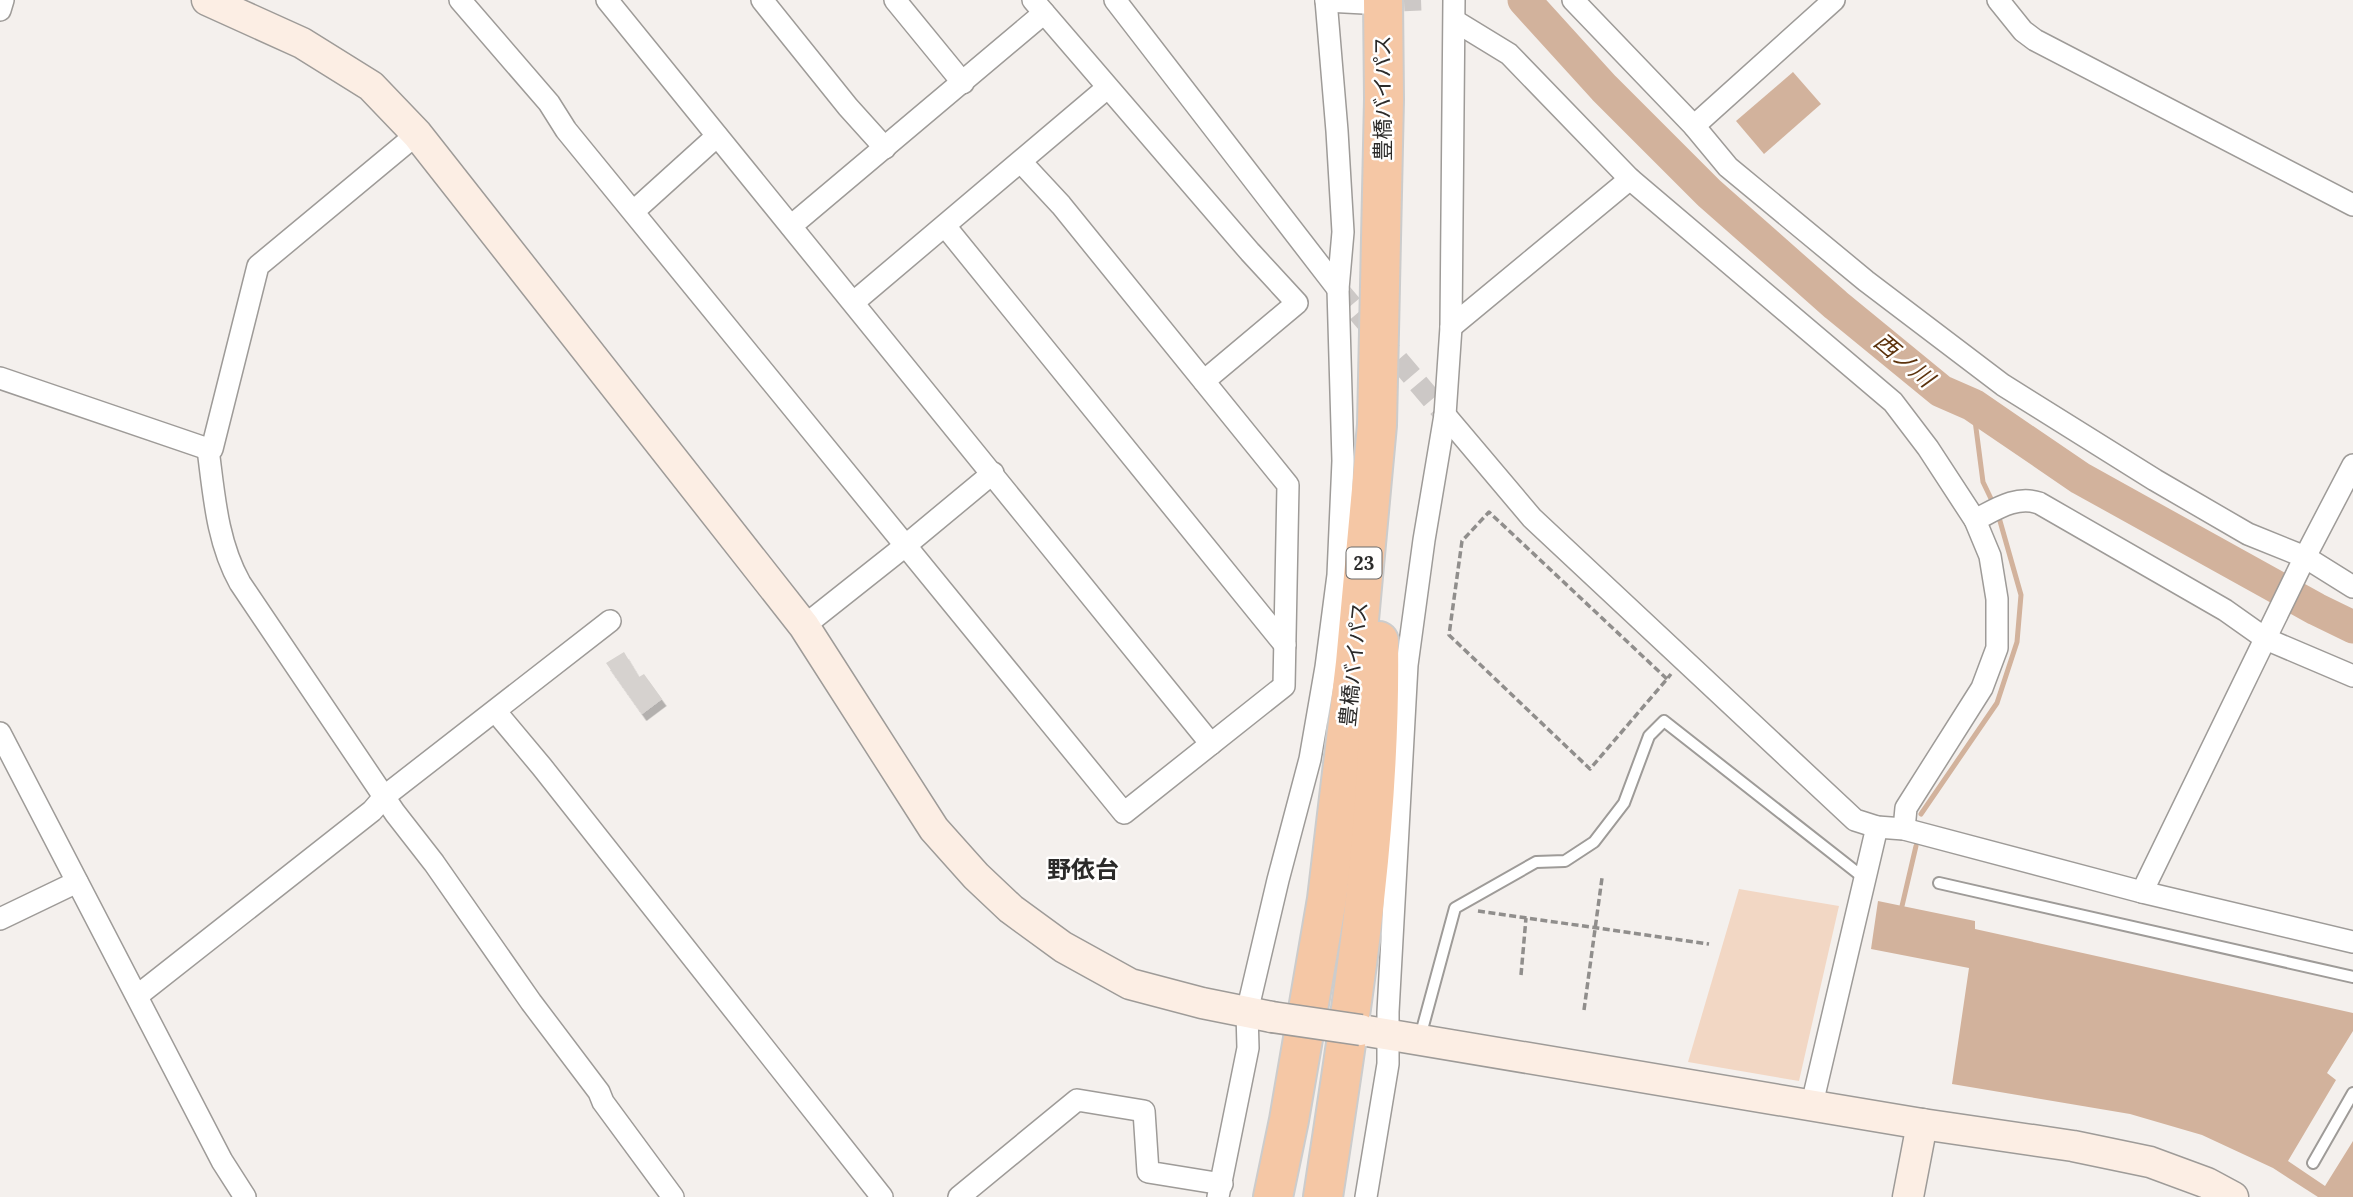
<svg xmlns="http://www.w3.org/2000/svg" width="2353" height="1197" viewBox="0 0 2353 1197" font-family="Lora,'Noto Sans JP',serif">
	<style>
		.green { fill: #f2d7c4 }
		.water { fill: #d2b29c }
		.lines { fill: none; stroke-linecap: round; stroke-linejoin: round }
		.stream { stroke: #d2b29c; stroke-width: 5 }
		.river { stroke: #d2b29c; stroke-width: 33 }
		.building { fill: #d6d2cf; filter: url(#shadow) }
		.street-tunnel { stroke: #ccc8c6; stroke-width: 21; stroke-dasharray: 21 10; stroke-linecap: butt }
		.lane-casing { stroke: #9e9b98; stroke-width: 14 }
		.street-casing { stroke: #9e9b98; stroke-width: 24 }
		.secondary-casing { stroke: #9e9b98; stroke-width: 33 }
		.highway-casing { stroke: #ccc; stroke-width: 42 }
		.path { stroke: #908e8c; stroke-width: 3.5; stroke-dasharray: 7 3.5; stroke-linecap: butt }
		.lane { stroke: #fff; stroke-width: 10 }
		.street { stroke: #fff; stroke-width: 21 }
		.secondary { stroke: #fceee4; stroke-width: 30 }
		.highway { stroke: #f5c7a5; stroke-width: 38 }
		.secondary-bridge-casing { stroke: #9e9b98; stroke-width: 33; stroke-linecap: butt }
		.secondary-bridge { stroke: #fceee4; stroke-width: 30 }
		.labels { text-anchor: middle; stroke-width: 5; stroke-linejoin: round; paint-order: stroke }
		.shield { fill: #fffefd; stroke: #6b6a69; stroke-width: 2 }
		.shield-label { font-size: 19px; font-weight: bold; fill: #2b2a29 }
		.street-label { font-size: 21px; fill: #2b2a29; stroke: #fffefd }
		.water-label { font-size: 23px; font-style: italic; fill: #5c320c; stroke: #fffefd }
		.quarter-label { font-size: 24px; font-weight: bold; fill: #2b2a29; stroke: #fffefd }
	</style>
	<defs>
		<filter id="shadow"><feDropShadow dx="4.5" dy="7" stdDeviation="0" flood-color="#0004"/></filter>
	</defs>
	<rect width="100%" height="100%" fill="#f4f0ed"/>
	<!-- green -->
	<polygon class="green" points="1739,889 1839,906 1799,1081 1688,1062"/>
	<!-- water -->
	<g class="water">
		<polygon points="1793,72 1821,104 1764,154 1736,121"/>
		<polygon points="1878,901 1975,921 1975,929 2353,1013 2353,1031 2327,1073 2336,1080 2288,1161 2325,1186 2353,1141 2353,1197 2318,1197 2273,1168 2202,1135 2130,1114 1952,1084 1969,968 1871,949"/>
	</g>
	<g class="lines">
		<!-- stream -->
		<g class="stream">
			<polyline points="1973,405 1983,482 1994,505"/>
			<polyline points="1921,814 1997,703 2017,642 2021,595 1998,514"/>
			<polyline points="1902,906 1916,846"/>
		</g>
		<!-- river -->
		<polyline class="river" points="1524,0 1604,88 1709,193 1836,305 1941,391 1973,405 2080,478 2316,609 2353,627"/>
	</g>
	<!-- building -->
	<polygon class="building" points="624,652 639,677 644,674 662,699 642,714 606,663"/>
	<g class="lines">
		<!-- street-tunnel -->
		<g class="street-tunnel">
			<polyline points="1373,2 1421,0"/>
			<polyline points="1338,289 1445,415"/>
		</g>
		<defs>
			<g id="lane">
				<polyline points="1939,883 2353,977"/>
				<polyline points="1420,1037 1455,908 1536,862 1565,861 1594,842 1624,803 1649,736 1664,721 1864,878"/>
				<polyline points="2313,1163 2353,1093"/>
			</g>
			<g id="street">
				<polyline points="460,0 549,103 566,130 1124,813 1284,686 1288,485 1061,205 1021,162"/>
				<polyline points="607,0 1211,744"/>
				<polyline points="762,0 848,107 885,148"/>
				<polyline points="895,0 963,83"/>
				<polyline points="1033,0 1250,252 1297,303 1204,381"/>
				<polyline points="1115,0 1338,289"/>
				<polyline points="1573,0 1694,126 1728,167 1866,281 2003,385 2155,480 2248,534 2305,557 2353,587"/>
				<polyline points="1998,0 2023,31 2035,40 2353,205"/>
				<polyline points="1326,1 1364,3"/>
				<polyline points="0,10 3,0"/>
				<polyline points="1455,21 1509,54 1630,179 1893,402 1928,448 1975,520 1990,556 1997,599 1997,648 1982,688 1906,808 1904,829"/>
				<polyline points="1694,126 1834,0"/>
				<polyline points="634,211 717,136"/>
				<polyline points="791,226 1044,13"/>
				<polyline points="945,226 1285,645"/>
				<polyline points="854,302 1107,88"/>
				<polyline points="1451,327 1630,179"/>
				<polyline points="0,378 208,449"/>
				<polyline points="1445,415 1532,518 1855,820 1877,827 1904,829 2142,892 2353,942"/>
				<path d="M208 449C214 495 217 542 240 583L395 813 434 863 531 1002 599 1092 603 1102 673 1197"/>
				<polyline points="208,449 212,449 258,266 417,134"/>
				<path d="M1975 520C1995 510 2016 495 2039 503L2225 610 2266 639 2353 676"/>
				<polyline points="804,626 905,546 993,473"/>
				<polyline points="496,712 542,767 882,1197"/>
				<polyline points="0,733 222,1161 245,1197"/>
				<polyline points="2142,892 2305,557 2353,465"/>
				<polyline points="0,919 77,882"/>
				<polyline points="137,996 372,811 385,796 610,621"/>
				<polyline points="1812,1104 1877,827"/>
				<polyline points="959,1197 1077,1100 1144,1111 1148,1172 1222,1184"/>
				<polyline points="1218,1197 1248,1048 1247,1012 1278,880 1310,759 1326,667 1338,575 1343,461 1338,289 1343,232 1337,131 1326,0"/>
				<polyline points="1366,1197 1388,1064 1388,1012 1407,665 1424,540 1445,415 1451,327 1454,0"/>
			</g>
			<g id="secondary">
				<polyline points="207,0 302,43 371,86 417,134 804,626 934,829 976,876 1011,909 1063,947 1130,984 1202,1003 1272,1017"/>
				<polyline points="1361,1030 1922,1124 2073,1146 2150,1162 2207,1183 2233,1197"/>
				<polyline points="1908,1197 1922,1124"/>
			</g>
			<g id="highway">
				<polyline points="1273,1197 1289,1120 1327,899 1355,663 1377,425 1384,99 1383,0"/>
				<path d="M1323 1197C1351 1012 1382 828 1379 641"/>
			</g>
		</defs>
		<!-- lane casing -->
		<use href="#lane" class="lane-casing"/>
		<!-- street casing -->
		<use href="#street" class="street-casing"/>
		<!-- secondary casing -->
		<use href="#secondary" class="secondary-casing"/>
		<!-- highway casing -->
		<use href="#highway" class="highway-casing"/>
		<!-- path -->
		<g class="path">
			<polyline points="1667,679 1489,512 1462,541 1449,635 1590,769 1667,679 1671,674"/>
			<polyline points="1478,911 1709,944"/>
			<polyline points="1521,975 1526,918"/>
			<polyline points="1584,1010 1602,878"/>
		</g>
		<!-- lane -->
		<use href="#lane" class="lane"/>
		<!-- street -->
		<use href="#street" class="street"/>
		<!-- secondary -->
		<use href="#secondary" class="secondary"/>
		<!-- highway -->
		<use href="#highway" class="highway"/>
		<defs>
			<polyline id="secondary-bridge" points="1272,1017 1361,1030"/>
		</defs>
		<!-- secondary-bridge casing -->
		<use href="#secondary-bridge" class="secondary-bridge-casing"/>
		<!-- secondary-bridge -->
		<use href="#secondary-bridge" class="secondary-bridge"/>
	</g>
	<g class="labels">
		<!-- shield labels -->
		<rect class="shield" x="1346.5" y="547.5" width="35" height="31" rx="5"/>
		<g class="shield-label">
			<text x="1364" y="570">23</text>
		</g>
		<!-- street labels -->
		<g class="street-label">
			<text transform="translate(1383 98) rotate(-90)" y="7">豊橋バイパス</text>
			<text transform="translate(1354 664) rotate(-84)" y="7">豊橋バイパス</text>
		</g>
		<!-- water labels -->
		<g class="water-label">
			<text transform="translate(1904 360) rotate(40)" y="8">西ノ川</text>
		</g>
		<!-- quarter labels -->
		<g class="quarter-label">
			<text x="1083" y="878">野依台</text>
		</g>
	</g>
</svg>
